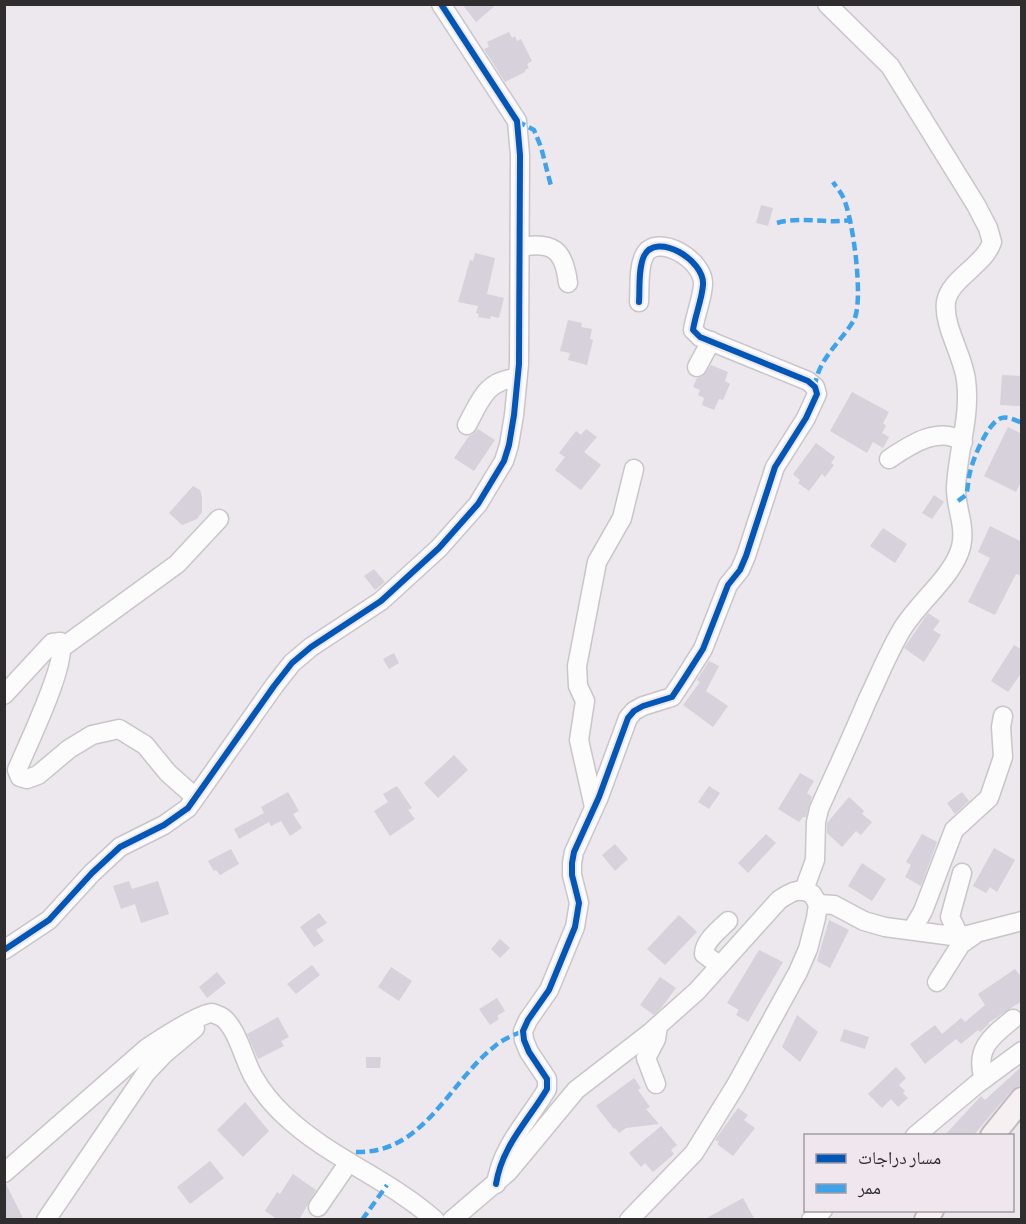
<svg xmlns="http://www.w3.org/2000/svg" width="1026" height="1224" viewBox="0 0 1026 1224" font-family="'Sofia Sans Condensed','Noto Naskh Arabic',sans-serif">
	<style>
		.building { fill: #d6d1da }
		.lines { fill: none; stroke-linecap: round; stroke-linejoin: round }
		.minor-casing { stroke: #c9c5c9; stroke-width: 21 }
		.major-casing { stroke: #c4b8be; stroke-width: 26 }
		.minor { stroke: #fcfcfc; stroke-width: 18 }
		.major { stroke: #f6f0f2; stroke-width: 22 }
		.quiet { stroke: #3ea3eb; stroke-width: 4.5; stroke-dasharray: 9 4.5; stroke-linecap: butt }
		.cycleway-casing { stroke: #efe6ee; stroke-width: 10 }
		.cycleway { stroke: #0057b8; stroke-width: 6 }
	</style>
	<rect width="100%" height="100%" fill="#ede8ed"/>
	<!-- building -->
	<g class="building">
		<polygon points="462,4 497,4 476,22"/>
		<polygon points="509,32 512,38 515,36 517,41 521,39 532,61 527,64 529,68 525,70 525,72 505,82 484,49 489,47 487,42"/>
		<polygon points="761,205 773,208 768,226 756,223"/>
		<polygon points="475,253 495,258 487,294 504,298 499,318 491,316 490,319 478,317 479,314 476,313 478,306 458,302 470,260 473,261"/>
		<polygon points="568,320 582,323 581,327 592,329 590,339 593,340 587,365 568,360 570,353 560,351"/>
		<polygon points="711,365 728,372 725,381 730,384 723,400 719,399 714,410 702,405 704,398 698,395 700,390 693,387 697,378 703,376"/>
		<polygon points="1002,375 1022,376 1020,406 1000,405"/>
		<polygon points="852,392 889,412 883,423 886,426 882,433 889,437 883,448 873,442 867,453 830,431"/>
		<polygon points="1008,427 1022,434 1022,480 1016,492 984,476"/>
		<polygon points="478,429 495,440 474,471 454,458 469,436 473,434"/>
		<polygon points="586,429 597,437 584,452 601,465 581,490 555,470 565,457 559,453 576,431 581,435"/>
		<polygon points="816,443 835,457 831,463 834,465 825,477 822,474 809,491 798,483 800,480 793,474"/>
		<polygon points="193,486 200,490 202,497 202,512 197,519 182,525 169,513"/>
		<polygon points="934,495 944,502 932,519 922,513"/>
		<polygon points="990,526 1022,542 1022,576 1016,574 995,615 968,602 990,558 978,552"/>
		<polygon points="883,528 907,544 895,563 870,546"/>
		<polygon points="374,569 385,582 375,590 364,576"/>
		<polygon points="928,613 940,621 933,630 941,635 924,662 904,648"/>
		<polygon points="1014,645 1022,650 1022,672 1008,692 991,681"/>
		<polygon points="394,653 399,663 389,669 383,659"/>
		<polygon points="709,661 719,666 706,691 728,706 713,727 683,705 700,682 697,680"/>
		<polygon points="454,755 468,770 438,798 424,783"/>
		<polygon points="800,773 814,781 807,793 812,797 806,817 803,817 799,822 778,809"/>
		<polygon points="397,786 412,808 408,810 415,819 390,836 374,811 388,802 383,794"/>
		<polygon points="709,786 720,793 709,809 698,802"/>
		<polygon points="288,792 299,811 293,814 302,828 290,836 281,821 271,826 269,822 239,839 234,829 264,813 261,807"/>
		<polygon points="962,792 969,801 955,814 947,803"/>
		<polygon points="849,797 864,811 862,814 872,822 861,835 856,831 842,847 827,833 827,823"/>
		<polygon points="766,834 776,843 748,873 738,863"/>
		<polygon points="922,834 937,842 921,886 905,877 911,865 906,862"/>
		<polygon points="615,844 628,859 615,871 602,855"/>
		<polygon points="994,848 1015,860 997,892 990,887 986,893 973,886"/>
		<polygon points="231,849 239,864 220,875 216,870 214,871 208,861"/>
		<polygon points="862,863 886,879 872,901 848,886"/>
		<polygon points="129,881 132,889 158,881 169,914 141,923 135,904 121,909 113,886"/>
		<polygon points="319,913 327,923 316,930 324,941 314,947 300,927"/>
		<polygon points="679,915 697,932 665,965 647,949"/>
		<polygon points="829,920 849,930 830,968 817,961"/>
		<polygon points="500,939 510,948 500,958 491,949"/>
		<polygon points="759,950 783,962 748,1022 736,1015 739,1010 727,1003"/>
		<polygon points="312,965 320,975 296,994 287,984"/>
		<polygon points="391,967 412,981 399,1001 378,987"/>
		<polygon points="1015,969 1022,978 1022,1001 988,1023 989,1024 980,1032 978,1030 961,1044 956,1039 925,1064 910,1044 935,1025 942,1034 961,1018 965,1022 985,1005 978,994"/>
		<polygon points="217,972 226,983 207,998 199,987"/>
		<polygon points="660,977 676,988 662,1007 654,1015 640,1005"/>
		<polygon points="497,998 505,1011 497,1016 499,1019 490,1025 479,1009"/>
		<polygon points="797,1015 818,1032 800,1062 782,1047"/>
		<polygon points="278,1017 289,1037 281,1041 284,1046 258,1059 247,1034"/>
		<polygon points="844,1029 869,1037 865,1049 840,1041"/>
		<polygon points="366,1057 381,1057 380,1068 366,1068"/>
		<polygon points="1022,1066 1022,1084 1012,1090 973,1136 944,1136 981,1096 985,1100"/>
		<polygon points="896,1067 906,1078 899,1085 905,1091 903,1093 908,1098 898,1107 891,1099 882,1108 868,1094"/>
		<polygon points="634,1078 641,1088 638,1090 650,1107 646,1109 659,1124 626,1128 619,1133 615,1128 614,1129 596,1106"/>
		<polygon points="245,1102 269,1131 243,1157 217,1130"/>
		<polygon points="738,1108 748,1115 744,1120 755,1128 733,1156 717,1144 719,1142 715,1140"/>
		<polygon points="661,1126 677,1145 671,1150 674,1154 653,1172 645,1163 641,1167 629,1153"/>
		<polygon points="210,1161 224,1178 190,1204 177,1187"/>
		<polygon points="293,1174 316,1190 299,1220 278,1220 265,1211 277,1192 280,1194"/>
		<polygon points="4,1184 6,1184 24,1220 4,1220"/>
		<polygon points="743,1198 755,1220 703,1220"/>
	</g>
	<g class="lines">
		<defs>
			<g id="minor">
				<path d="M520 247C553 241 564 250 568 283"/>
				<polyline points="697,367 711,341"/>
				<path d="M467 425C480 401 486 380 517 378"/>
				<path d="M889 459C910 445 939 425 963 442"/>
				<polyline points="63,647 177,564 219,519"/>
				<path d="M4 695 52 643 60 642C69 660 26 748 17 770L20 777 27 779 38 775 69 749 92 735 119 729 145 745 168 773 195 797"/>
				<polyline points="594,807 579,740 585,701 578,686 577,666 597,562 622,518 634,469"/>
				<path d="M804 890 815 860 816 822 819 809C835 773 852 737 867 701 878 678 888 653 901 631 917 603 953 577 961 547 966 526 956 509 956 489 957 453 971 417 966 380 963 355 943 326 946 302 950 278 984 266 992 242L988 228 976 205 890 66 827 4"/>
				<polyline points="818,904 834,905 864,921 885,927 960,937 1022,921"/>
				<polyline points="912,930 923,911 954,830 989,798 1003,757 1001,727 1003,716"/>
				<polyline points="960,937 950,917 962,873"/>
				<polyline points="4,950 49,920 92,873 120,847 164,825 188,808 274,686 292,663 311,647 381,601 439,548 478,504 504,461 509,445 514,415 519,364 520,155 517,121 441,4"/>
				<path d="M719 965 704 954C704 941 719 930 728 921"/>
				<polyline points="937,982 961,944 974,935"/>
				<path d="M984 1079C974 1049 992 1036 1013 1019"/>
				<polyline points="656,1084 646,1058 656,1039 658,1026"/>
				<polyline points="915,1136 977,1084 1022,1051"/>
				<path d="M4 1173 147 1048C159 1040 199 1014 212 1013 213 1013 219 1016 220 1016 236 1024 244 1060 253 1076 261 1090 272 1104 284 1115 329 1158 389 1179 435 1220"/>
				<path d="M496 1184C502 1146 528 1121 547 1089V1079L529 1052 524 1040 523 1031 528 1020 549 990 575 927 579 903 572 875V863L574 852 599 797 628 718 634 711 643 706 672 697 682 682 703 649 728 585 740 570 746 556 775 467 806 418 817 394 815 387 808 381 700 337 693 330C695 316 702 299 703 285 705 260 656 231 644 256 638 269 640 288 639 302"/>
				<polyline points="318,1207 349,1162"/>
				<polyline points="46,1220 146,1073 164,1054 195,1028"/>
				<path d="M452 1220 508 1172 576 1090 651 1032 697 991 779 900C791 892 799 887 812 894L818 904 816 918 808 949 798 972 736 1085 694 1153 629 1220"/>
				<polyline points="811,1220 823,1210"/>
			</g>
			<g id="major">
				<polyline points="992,1136 1022,1099"/>
				<polyline points="926,1220 932,1210"/>
			</g>
		</defs>
		<!-- minor casing -->
		<use href="#minor" class="minor-casing"/>
		<!-- major casing -->
		<use href="#major" class="major-casing"/>
		<!-- minor -->
		<use href="#minor" class="minor"/>
		<!-- major -->
		<use href="#major" class="major"/>
		<!-- quiet -->
		<g class="quiet">
			<polyline points="517,121 534,130 541,147 551,186"/>
			<path d="M777 223C801 216 826 224 851 220"/>
			<path d="M815 387C817 360 841 342 854 320 864 301 853 217 843 197 841 192 836 187 833 182"/>
			<path d="M958 501 966 495C968 489 968 483 969 477 971 463 986 426 999 419 1006 415 1015 420 1022 423"/>
			<path d="M356 1152C424 1154 449 1082 495 1046 503 1039 514 1035 523 1031"/>
			<polyline points="362,1220 387,1185"/>
		</g>
		<defs>
			<g id="cycleway">
				<polyline points="4,950 49,920 92,873 120,847 164,825 188,808 274,686 292,663 311,647 381,601 439,548 478,504 504,461 509,445 514,415 519,364 520,155 517,121 441,4"/>
				<path d="M496 1184C502 1146 528 1121 547 1089V1079L529 1052 524 1040 523 1031 528 1020 549 990 575 927 579 903 572 875V863L574 852 599 797 628 718 634 711 643 706 672 697 682 682 703 649 728 585 740 570 746 556 775 467 806 418 817 394 815 387 808 381 700 337 693 330C695 316 702 299 703 285 705 260 656 231 644 256 638 269 640 288 639 302"/>
			</g>
		</defs>
		<!-- cycleway casing -->
		<use href="#cycleway" class="cycleway-casing"/>
		<!-- cycleway -->
		<use href="#cycleway" class="cycleway"/>
	</g>
	<!-- border -->
	<rect width="1026" height="1224" fill="none" stroke="#302d2f" stroke-width="12"/>
	<!-- legend -->
	<rect x="804" y="1134" width="210" height="78" fill="#efe6ee" stroke="#a39ca2" stroke-width="1.5"/>
	<rect x="816" y="1154" width="30" height="9" fill="#0057b8" stroke="#a39ca2" stroke-width="1.5"/>
	<text x="858" y="1164" font-size="18" fill="#302d2f">مسار دراجات</text>
	<rect x="816" y="1184" width="30" height="9" fill="#3ea3eb" stroke="#a39ca2" stroke-width="1.5"/>
	<text x="858" y="1194" font-size="18" fill="#302d2f">ممر</text>
</svg>
